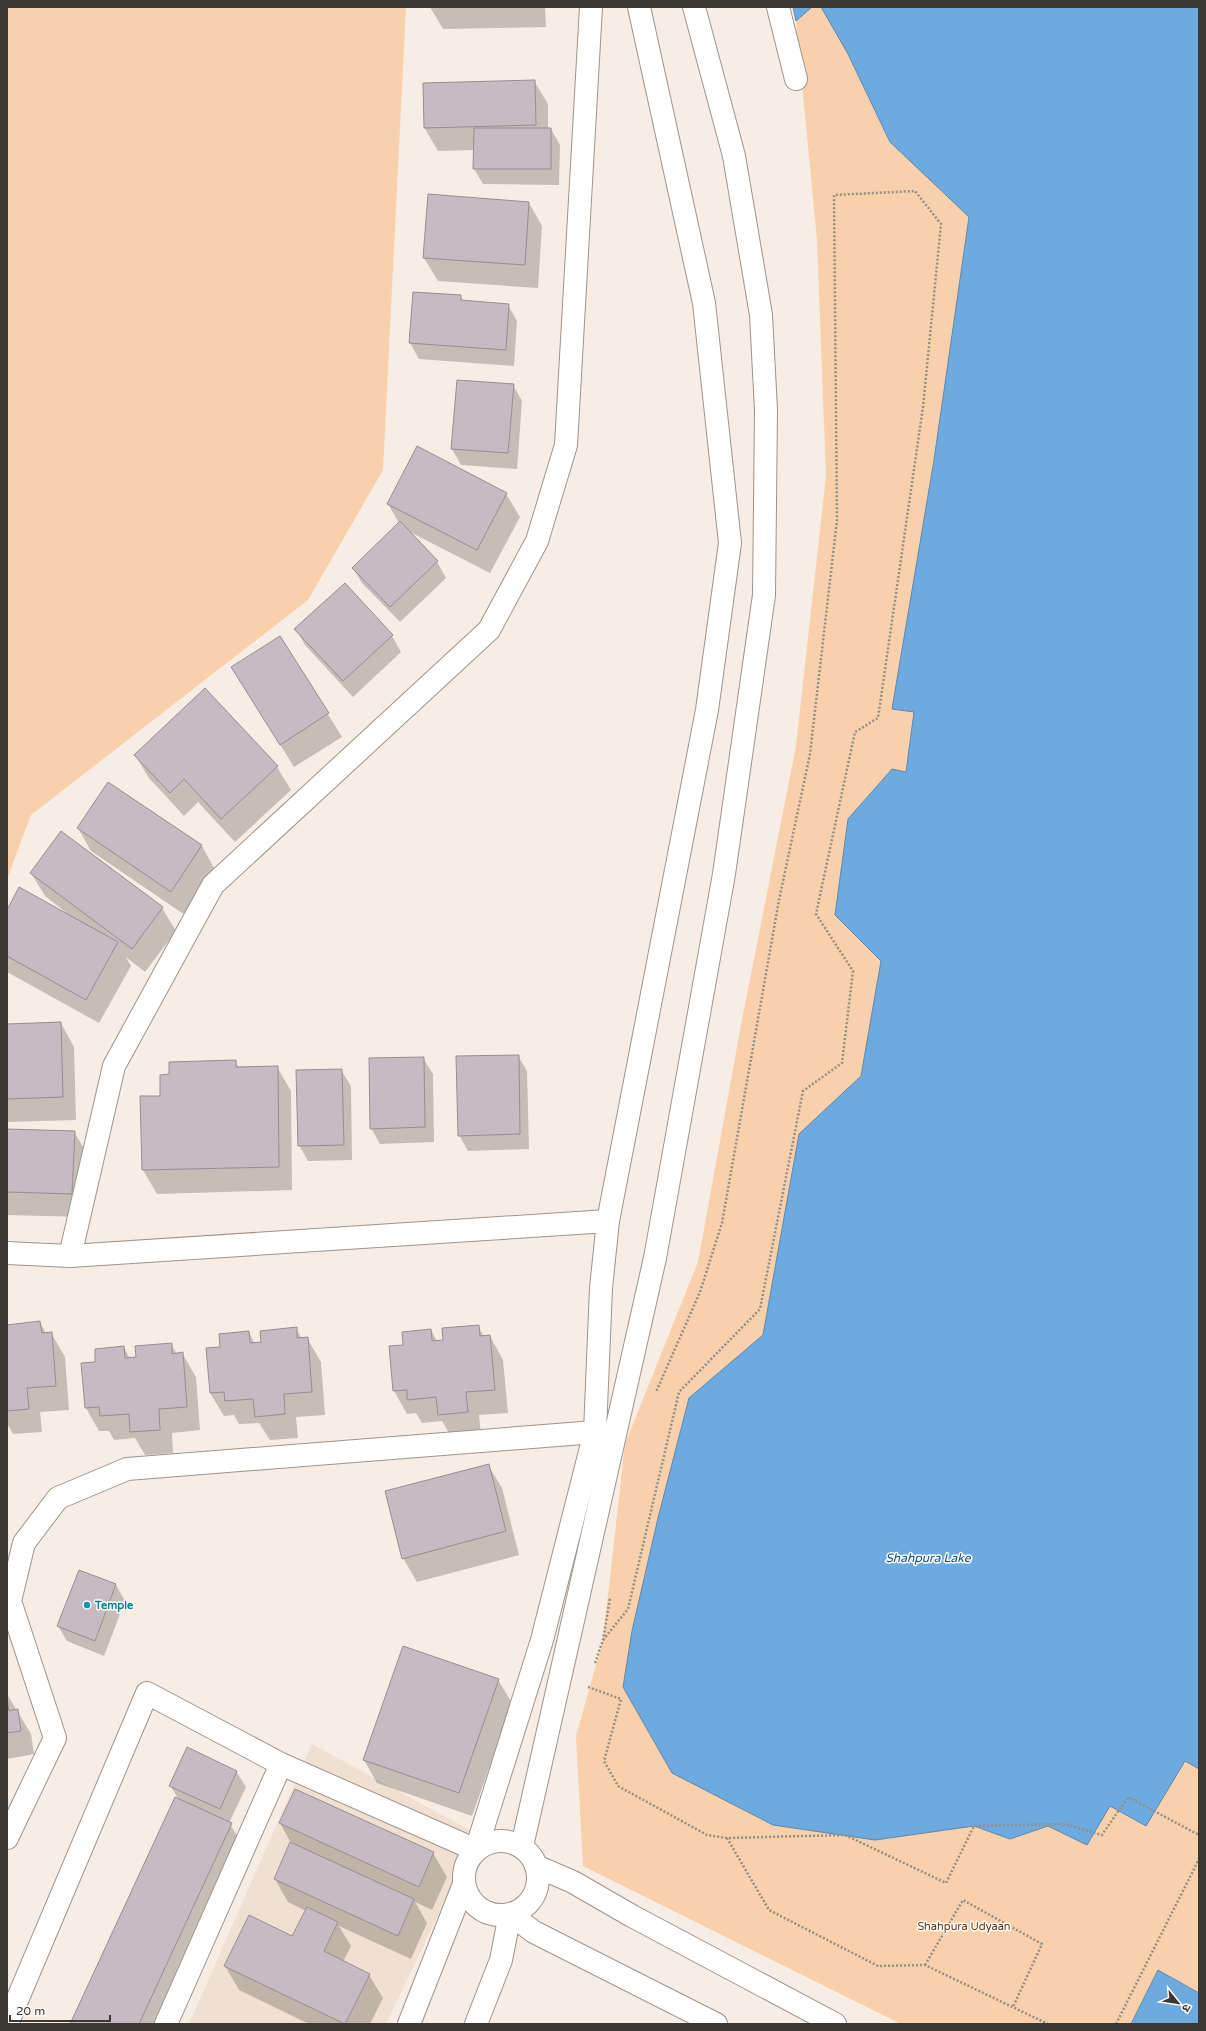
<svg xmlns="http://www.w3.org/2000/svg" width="1206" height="2031" viewBox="0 0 1206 2031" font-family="'Varela Round','Noto Sans Devanagari',sans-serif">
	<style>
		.built { fill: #f0e0d1 }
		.green { fill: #f8d0ab }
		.water { fill: #6daadf; stroke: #5e88ab }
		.shadow { fill: #0003 }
		.building { fill: #c6bbc3; stroke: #978d94 }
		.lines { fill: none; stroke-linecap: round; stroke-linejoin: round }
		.street-casing { stroke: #9e948c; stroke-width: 24 }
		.secondary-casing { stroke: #9e948c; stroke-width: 24 }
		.path { stroke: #948e87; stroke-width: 2.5; stroke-dasharray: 2 2; stroke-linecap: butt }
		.street { stroke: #fff; stroke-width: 22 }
		.secondary { stroke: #fff; stroke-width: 22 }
		.culture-dot { fill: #0f9aa8; stroke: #fdfbfa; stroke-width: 1.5 }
		.labels { text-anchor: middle; stroke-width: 3; stroke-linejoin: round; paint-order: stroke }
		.culture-label { font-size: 11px; font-weight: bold; fill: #0d838f; stroke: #fdfbfa; text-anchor: start }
		.park-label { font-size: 11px; fill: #613b0f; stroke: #fdfbfa }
		.water-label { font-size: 12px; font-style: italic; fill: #0c5385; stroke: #fdfbfa }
	</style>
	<rect width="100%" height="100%" fill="#f7ede4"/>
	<!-- built -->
	<polygon class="built" points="312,1744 477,1834 386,2024 189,2024"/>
	<!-- green -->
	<g class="green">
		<polygon points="7,7 406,7 383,470 308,600 31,815 7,879"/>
		<polygon points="812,7 821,7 848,54 890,142 969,217 934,460 892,709 914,712 906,772 892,769 848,819 835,915 881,961 861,1076 799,1135 763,1335 689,1398 658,1518 632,1631 773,1825 875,1840 974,1826 1010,1839 1048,1826 1087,1844 1110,1806 1146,1826 1185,1761 1199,1769 1199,1993 1159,1970 1131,2024 901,2024 583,1866 576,1736 603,1640 625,1444 698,1262 741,1025 796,746 826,476 817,240 796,21"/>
	</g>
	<!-- water -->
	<g class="water">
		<polygon points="793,7 812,7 796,21"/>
		<polygon points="821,7 1199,7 1199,1769 1185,1761 1146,1826 1110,1806 1087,1845 1048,1826 1010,1839 974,1826 875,1840 773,1825 672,1773 623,1687 632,1631 658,1518 689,1398 763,1335 799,1134 861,1076 881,961 835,915 848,819 892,769 906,772 914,712 892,709 934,460 969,217 890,142 848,54"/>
		<polygon points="1158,1970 1199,1993 1199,2024 1131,2024"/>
	</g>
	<!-- shadow -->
	<g class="shadow">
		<polygon points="430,7 545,7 546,27 443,29"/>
		<polygon points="534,81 548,104 548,129 551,129 560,145 559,185 483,184 474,169 474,150 438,151 424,127"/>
		<polygon points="529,203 542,226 538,288 438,281 424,258"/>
		<polygon points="460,296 463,301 508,305 517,321 514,366 419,359 410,343"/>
		<polygon points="513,385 522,401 517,469 461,465 452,449"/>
		<polygon points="506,494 520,517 490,573 408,531 437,562 446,578 400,622 362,583 353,568 399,523 388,504"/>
		<polygon points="296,629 392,636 401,652 353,697 305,645"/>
		<polygon points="280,637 342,737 294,767 232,667"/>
		<polygon points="205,689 277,767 291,790 235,842 198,802 184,816 149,778 135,755"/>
		<polygon points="109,783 202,846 215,870 185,915 91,851 78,828"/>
		<polygon points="31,873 162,908 176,931 145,972 126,957 131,966 99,1023 7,972 7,912 68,914 45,896"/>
		<polygon points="61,1023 74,1047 76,1120 7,1122 7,1025"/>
		<polygon points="518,1056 527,1071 529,1149 468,1151 459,1135"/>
		<polygon points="423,1058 433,1074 434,1142 380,1144 371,1128"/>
		<polygon points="235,1061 239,1068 277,1067 291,1091 292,1190 157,1194 143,1170 142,1097 161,1097 170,1075"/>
		<polygon points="341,1070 351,1086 352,1160 308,1161 299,1145"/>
		<polygon points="7,1130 74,1132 88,1155 85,1217 7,1215"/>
		<polygon points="40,1323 46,1333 51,1333 65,1357 69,1410 40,1412 42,1432 13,1434 7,1423 7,1326"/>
		<polygon points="478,1326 484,1337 490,1336 503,1360 508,1413 479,1415 481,1435 452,1438 442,1421 422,1423 416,1413 407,1414 394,1391 404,1346 431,1330 437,1341 444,1341"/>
		<polygon points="296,1328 302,1339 307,1338 321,1362 325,1415 296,1417 298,1438 270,1440 259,1423 239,1424 234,1415 224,1416 210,1393 221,1348 249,1332 255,1344 262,1343"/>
		<polygon points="171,1344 177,1354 182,1353 196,1377 200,1430 172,1433 173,1453 145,1455 135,1438 114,1440 109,1431 99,1431 86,1408 82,1364 97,1363 124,1347 130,1359 137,1358"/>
		<polygon points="488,1465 502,1488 519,1555 417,1582 403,1558"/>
		<polygon points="79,1571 116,1585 125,1601 104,1656 67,1641 58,1626"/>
		<polygon points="498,1680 512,1703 472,1816 377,1783 364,1760"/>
		<polygon points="7,1694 31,1734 34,1754 7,1759"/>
		<polygon points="236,1771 246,1787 229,1823 249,1854 170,2024 71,2024 179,1800 170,1785"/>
		<polygon points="295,1791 433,1853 447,1877 432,1910 415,1902 427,1923 411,1959 339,1926 351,1946 343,1962 369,1975 383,1998 370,2024 309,2024 239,1990 225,1966 293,1937 306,1911 288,1902 275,1879 291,1843 280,1823"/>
	</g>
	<!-- building -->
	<g class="building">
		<polygon points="535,80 536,125 424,128 423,83"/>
		<polygon points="474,128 551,128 551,169 473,169"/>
		<polygon points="428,194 529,202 525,265 423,258"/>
		<polygon points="413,292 461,295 461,300 509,304 506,350 409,343"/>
		<polygon points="457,380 514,384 508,453 451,449"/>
		<polygon points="417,446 507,493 477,550 387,504"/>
		<polygon points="400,521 438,561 390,607 352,568"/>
		<polygon points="345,583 393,635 343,681 294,629"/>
		<polygon points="280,636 329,713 280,745 231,667"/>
		<polygon points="205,688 278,766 221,819 184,779 170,793 134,755"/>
		<polygon points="108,782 202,845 171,892 77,828"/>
		<polygon points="61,831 163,907 132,949 30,873"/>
		<polygon points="19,887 118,942 86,1000 7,956 7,910"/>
		<polygon points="61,1022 63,1097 7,1099 7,1024"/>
		<polygon points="519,1055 520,1134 458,1136 456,1056"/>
		<polygon points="424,1057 425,1127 370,1129 369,1058"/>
		<polygon points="236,1060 236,1067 278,1066 279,1167 142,1170 140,1096 160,1096 160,1075 169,1074 169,1062"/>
		<polygon points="342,1069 344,1145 298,1146 296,1070"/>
		<polygon points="7,1129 75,1131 72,1194 7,1192"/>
		<polygon points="40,1321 42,1333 52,1332 56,1386 27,1388 29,1409 7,1411 7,1325"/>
		<polygon points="479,1325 480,1336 490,1335 495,1390 466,1392 468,1412 438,1415 436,1397 407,1400 407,1390 393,1391 389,1346 403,1345 402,1332 431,1329 432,1341 443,1340 442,1328"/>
		<polygon points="297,1327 297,1338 308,1337 312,1392 284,1394 285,1414 255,1417 253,1399 225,1401 224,1392 210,1393 206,1348 220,1347 219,1334 249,1331 250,1343 261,1342 260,1331"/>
		<polygon points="172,1343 172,1354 183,1352 187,1407 159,1409 160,1430 130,1432 129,1414 100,1416 99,1407 85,1408 81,1363 95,1362 95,1349 124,1346 125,1358 136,1357 135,1346"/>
		<polygon points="489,1464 506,1531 402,1559 385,1491"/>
		<polygon points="79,1570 116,1584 95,1641 57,1626"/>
		<polygon points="403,1646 499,1679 459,1793 363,1760"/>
		<polygon points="7,1700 9,1711 18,1709 21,1731 7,1733"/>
		<polygon points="187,1747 237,1771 220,1809 169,1786"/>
		<polygon points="295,1789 434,1852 419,1887 279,1823"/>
		<polygon points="175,1797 232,1823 139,2024 70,2024"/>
		<polygon points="290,1842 414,1899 398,1936 274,1879"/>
		<polygon points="307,1907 338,1922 324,1951 370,1974 345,2024 224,1966 249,1915 292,1936"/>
	</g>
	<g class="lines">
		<defs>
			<g id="street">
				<polyline points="778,7 796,79"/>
				<polyline points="7,1253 70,1256 608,1221"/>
				<polyline points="70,1256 114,1066 213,885 489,630 537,541 566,445 591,7"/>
				<polyline points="7,1838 55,1738 10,1601 24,1543 58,1498 127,1469 595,1432"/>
				<polyline points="7,2024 147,1693 281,1764 476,1850"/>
				<polyline points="166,2024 281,1764"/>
			</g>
			<g id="secondary">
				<circle cx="501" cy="1878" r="37"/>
				<polyline points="522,1846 655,1258 724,874 764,595 766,410 761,315 734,156 694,7"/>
				<polyline points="476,1850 542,1640 595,1432 601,1288 608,1221 707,710 730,543 704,303 639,7"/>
				<polyline points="536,1866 573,1882 632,1916 835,2024"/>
				<polyline points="409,2024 464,1884"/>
				<polyline points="476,2024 501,1960 510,1914 534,1932 716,2024"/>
			</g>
		</defs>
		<!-- street casing -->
		<use href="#street" class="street-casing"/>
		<!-- secondary casing -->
		<use href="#secondary" class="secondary-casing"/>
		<!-- path -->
		<g class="path">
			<polyline points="603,1640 628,1609 679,1392 760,1309 803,1091 842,1063 853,971 816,914 855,732 878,718 923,407 941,224 915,191 834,195 837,520 810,754 779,900 722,1223 700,1292 656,1392"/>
			<polyline points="595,1663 603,1640 610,1598"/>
			<polyline points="588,1687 621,1699 604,1761 618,1786 707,1835 727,1838 845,1835 946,1883 974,1826 1065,1824 1102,1835 1128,1797 1199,1835"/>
			<polyline points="727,1838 769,1910 878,1966 925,1965 1048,2024"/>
			<polyline points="925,1965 963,1900 1042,1944 1013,2007"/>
			<polyline points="1116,2024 1199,1859"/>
		</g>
		<!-- street -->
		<use href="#street" class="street"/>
		<!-- secondary -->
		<use href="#secondary" class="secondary"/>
	</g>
	<!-- markers -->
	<circle class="culture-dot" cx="87" cy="1605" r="4"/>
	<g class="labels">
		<!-- culture labels -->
		<g class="culture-label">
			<text x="95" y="1609">Temple</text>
		</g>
		<!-- park labels -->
		<g class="park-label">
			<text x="964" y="1930">Shahpura Udyaan</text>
		</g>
		<!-- water labels -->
		<g class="water-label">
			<text x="928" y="1562">Shahpura Lake</text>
		</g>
	</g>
	<!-- border -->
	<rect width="1206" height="2031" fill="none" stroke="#3b3733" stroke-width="16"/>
	<!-- north arrow -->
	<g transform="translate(1178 2003) rotate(120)" stroke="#fdfbfa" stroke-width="3" paint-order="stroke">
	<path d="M0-3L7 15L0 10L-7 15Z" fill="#3b3733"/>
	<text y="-6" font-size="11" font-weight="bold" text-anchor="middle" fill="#3b3733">उ</text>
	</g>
	<!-- scale -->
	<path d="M10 2015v6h100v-6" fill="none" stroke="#3b3733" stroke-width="2"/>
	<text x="16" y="2015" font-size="12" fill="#3b3733" stroke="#fdfbfa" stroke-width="3" paint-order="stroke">20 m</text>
</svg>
